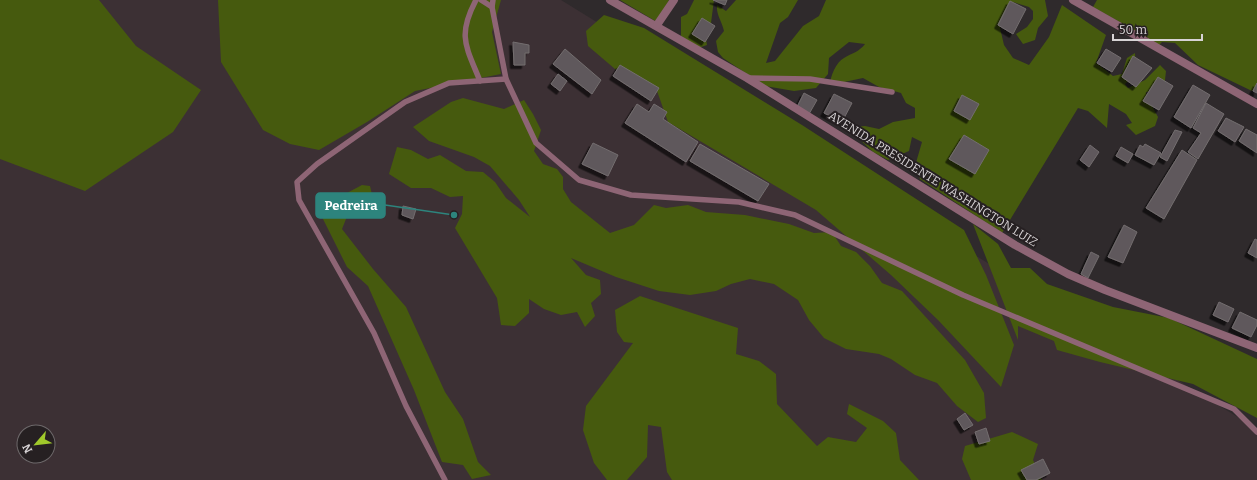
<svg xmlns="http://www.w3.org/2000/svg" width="1257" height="480" viewBox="0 0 1257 480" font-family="Bitter,serif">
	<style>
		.built { fill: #3c3034; fill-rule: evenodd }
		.forest { fill: #465a0e }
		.building { fill: #5f595b; stroke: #736d6f; filter: url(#shadow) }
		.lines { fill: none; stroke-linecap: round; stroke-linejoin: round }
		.service { stroke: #8e6575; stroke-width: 5.5 }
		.minor { stroke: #8e6575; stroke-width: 8 }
		.labels { text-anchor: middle; stroke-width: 4; stroke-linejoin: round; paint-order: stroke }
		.street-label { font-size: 12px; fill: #d7d3d5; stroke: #262022 }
		.leader { fill: none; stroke: #2d847d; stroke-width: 1.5 }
		.callout-dot { fill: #2d847d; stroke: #262022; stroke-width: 1.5 }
		.callout { fill: #2d847d; stroke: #2d847d; stroke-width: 1.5 }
		.callout-label { font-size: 13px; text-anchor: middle; font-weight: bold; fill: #fff }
	</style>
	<defs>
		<filter id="shadow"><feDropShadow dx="-3.5" dy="3.5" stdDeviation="0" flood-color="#0009"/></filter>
	</defs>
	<rect width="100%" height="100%" fill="#2f2a2c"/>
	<!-- built -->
	<path class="built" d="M0 0H561L1257 429V480H0ZM24 432H48V456H24Z"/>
	<!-- forest -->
	<g class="forest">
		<polygon points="0,0 99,0 136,46 201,90 173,132 85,191 0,159"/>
		<polygon points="218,0 501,0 492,32 501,74 415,91 367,122 319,150 290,144 263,130 221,62"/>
		<polygon points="620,0 669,0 657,22"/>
		<polygon points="694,0 714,0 711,23 704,27 707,45 698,48 681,36 681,17 687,14"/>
		<path d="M736 0H798L788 17 780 23 766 63 775 61 803 26 819 16 826 0H1045L1048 16 1038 28 1035 40 1023 44 1016 34 1027 27 1033 19V11L1029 7 1013 2 1006 14 1000 28 1004 45 1013 58 1029 65 1049 37 1062 5 1106 35 1096 63 1113 76 1122 74 1127 58 1135 53 1136 73 1125 84 1128 88 1145 80 1160 65 1166 71 1164 89 1158 92H1146L1148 99 1158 117 1155 126 1136 135 1126 125 1132 123 1126 114 1109 104 1107 128 1088 111 1078 108 1002 233 920 179 915 166 922 142 912 137 909 151 888 160 873 152 853 133 855 127 865 126 879 129 893 122 915 118V108L906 103 901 93 879 87 863 78 830 85C830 77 836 62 844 58 852 53 859 52 865 44L849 42 829 58 828 74 816 88 794 91 765 86 723 58 718 52 716 41 724 31C722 21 716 15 717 5L726 11Z"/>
		<polygon points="1097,0 1257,0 1257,87 1252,91 1198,65 1175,43 1162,42 1155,49 1148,46 1143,35 1093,7"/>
		<polygon points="604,15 644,28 802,125 964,230 986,275 1014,345 1001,387 938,320 891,275 816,210 668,122 657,91 615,69 588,46 586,31"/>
		<polygon points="463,98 504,109 524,100 533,114 541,130 534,151 543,164 557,169 563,177 563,189 571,202 610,233 634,225 654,205 666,208 688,205 706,212 745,215 789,224 814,233 832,232 841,246 856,252 870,266 882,283 902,291 965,360 984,393 986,418 978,422 957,406 937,383 915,375 891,359 879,354 846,349 824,338 809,320 798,300 774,284 750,279 731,284 716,291 690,295 659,291 616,277 571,258 586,275 600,280 601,294 591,303 595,316 585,327 577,312 561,315 544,309 529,299 529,313 515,326 501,325 497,298 455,228 462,214 463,196 450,197 431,188 411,188 389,174 397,147 411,150 428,159 440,155 466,171 483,172 495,182 506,198 530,217 519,200 490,166 474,157 429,141 413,127 451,102"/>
		<polygon points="362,185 370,186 373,199 348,214 342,229 373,269 406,307 445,392 463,419 478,462 491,475 472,479 463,465 442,462 414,390 368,286 347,267 321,215 345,194"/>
		<polygon points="973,224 998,244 1011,268 1030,268 1047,284 1113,307 1169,318 1257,359 1257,418 1193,384 1100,362 1057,350 1054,341 1018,326 1018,340"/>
		<polygon points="640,296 738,328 736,354 759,361 776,374 777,404 817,446 828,437 856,442 867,428 847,414 849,404 883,421 896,433 900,460 919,480 672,480 667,472 661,427 648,425 647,457 627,480 607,480 594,463 583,430 586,406 633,343 624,342 617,332 615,310"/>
		<polygon points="1012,432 1038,444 1033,460 1042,480 971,480 962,459 965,446"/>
	</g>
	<!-- building -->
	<g class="building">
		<polygon points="713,0 727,0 725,5"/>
		<polygon points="1010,1 1026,9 1013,34 998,25"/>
		<polygon points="702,18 715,26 705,42 692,34"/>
		<polygon points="513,42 529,45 529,53 525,53 525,65 514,65"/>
		<polygon points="565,49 601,80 592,94 553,64"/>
		<polygon points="1106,49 1121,58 1112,72 1097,63"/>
		<polygon points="1133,56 1152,68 1136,87 1122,77"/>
		<polygon points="620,65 659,88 651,101 613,76"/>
		<polygon points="558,74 567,81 560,91 551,84"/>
		<polygon points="1158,77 1173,86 1159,110 1143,101"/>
		<polygon points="1257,83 1257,93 1253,91"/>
		<polygon points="1193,85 1210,95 1191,128 1174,117"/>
		<polygon points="804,93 817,100 809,114 797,107"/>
		<polygon points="834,94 852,103 842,122 824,113"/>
		<polygon points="962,95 979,104 970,120 954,111"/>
		<polygon points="1206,103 1224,114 1198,159 1188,152 1201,133 1193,128"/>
		<polygon points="637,104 649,112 654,104 667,112 663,119 698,142 686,162 625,123"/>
		<polygon points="1226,118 1244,127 1235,142 1218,131"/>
		<polygon points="1246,129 1257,135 1257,153 1239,141"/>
		<polygon points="1175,130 1182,132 1167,161 1160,157"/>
		<polygon points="964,135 989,150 975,174 949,159"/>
		<polygon points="593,143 618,155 608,176 582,164"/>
		<polygon points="700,144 769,184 758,201 690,161"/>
		<polygon points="1145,144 1161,153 1154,165 1135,155 1140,145 1143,147"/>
		<polygon points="1090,145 1099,152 1089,167 1080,160"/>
		<polygon points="1121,147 1133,154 1128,163 1116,156"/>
		<polygon points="1182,150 1197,160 1164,219 1146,208"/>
		<polygon points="403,206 416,209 413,219 402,215"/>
		<polygon points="1124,225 1137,232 1123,263 1108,257"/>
		<polygon points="1255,239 1257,240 1257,258 1248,253"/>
		<polygon points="1091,252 1099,256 1088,278 1081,274"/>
		<polygon points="1219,302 1234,309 1228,322 1213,315"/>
		<polygon points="1240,312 1257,320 1257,325 1251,337 1232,328"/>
		<polygon points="965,413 973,425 964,430 957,419"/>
		<polygon points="986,428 990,441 979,444 975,432"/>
		<polygon points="1043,459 1050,473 1036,480 1027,480 1021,470"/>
	</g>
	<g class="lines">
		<!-- service -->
		<g class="service">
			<path d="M476 0C457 36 466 46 480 81"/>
			<polyline points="481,0 492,7"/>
			<polyline points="493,0 492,7 506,79 536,143 579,180 631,195 739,202 795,215 963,295 1234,409 1257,432"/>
			<polyline points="749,78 810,79 892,92"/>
			<polyline points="445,480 406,406 374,333 299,200 297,182 317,164 405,102 449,83 506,79"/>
		</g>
		<!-- minor -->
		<g class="minor">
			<polyline points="610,0 747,78 1015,245 1068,274 1105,290 1257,348"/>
			<polyline points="1073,0 1257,104"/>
			<polyline points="657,25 674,0"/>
		</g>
	</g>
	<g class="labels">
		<!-- street labels -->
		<g class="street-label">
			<text transform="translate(933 179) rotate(32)" y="4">AVENIDA PRESIDENTE WASHINGTON LUIZ</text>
		</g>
	</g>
	<!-- callouts -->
	<path class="leader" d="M454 215L385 205"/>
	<circle class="callout-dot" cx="454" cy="215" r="4"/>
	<rect class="callout" x="316" y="193" width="69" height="25" rx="4"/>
	<g class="callout-label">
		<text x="351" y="210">Pedreira</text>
	</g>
	<!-- north arrow -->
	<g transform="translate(36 444) rotate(242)"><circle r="19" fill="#262022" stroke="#6d686a"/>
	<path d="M0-3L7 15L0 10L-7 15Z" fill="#a0c92b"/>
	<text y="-6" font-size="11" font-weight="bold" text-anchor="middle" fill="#d7d3d5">N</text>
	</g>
	<!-- scale -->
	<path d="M1113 34v6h89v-6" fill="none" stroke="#d7d3d5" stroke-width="2"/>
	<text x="1119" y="34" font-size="12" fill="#d7d3d5" stroke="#262022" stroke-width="3" paint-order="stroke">50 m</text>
</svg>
